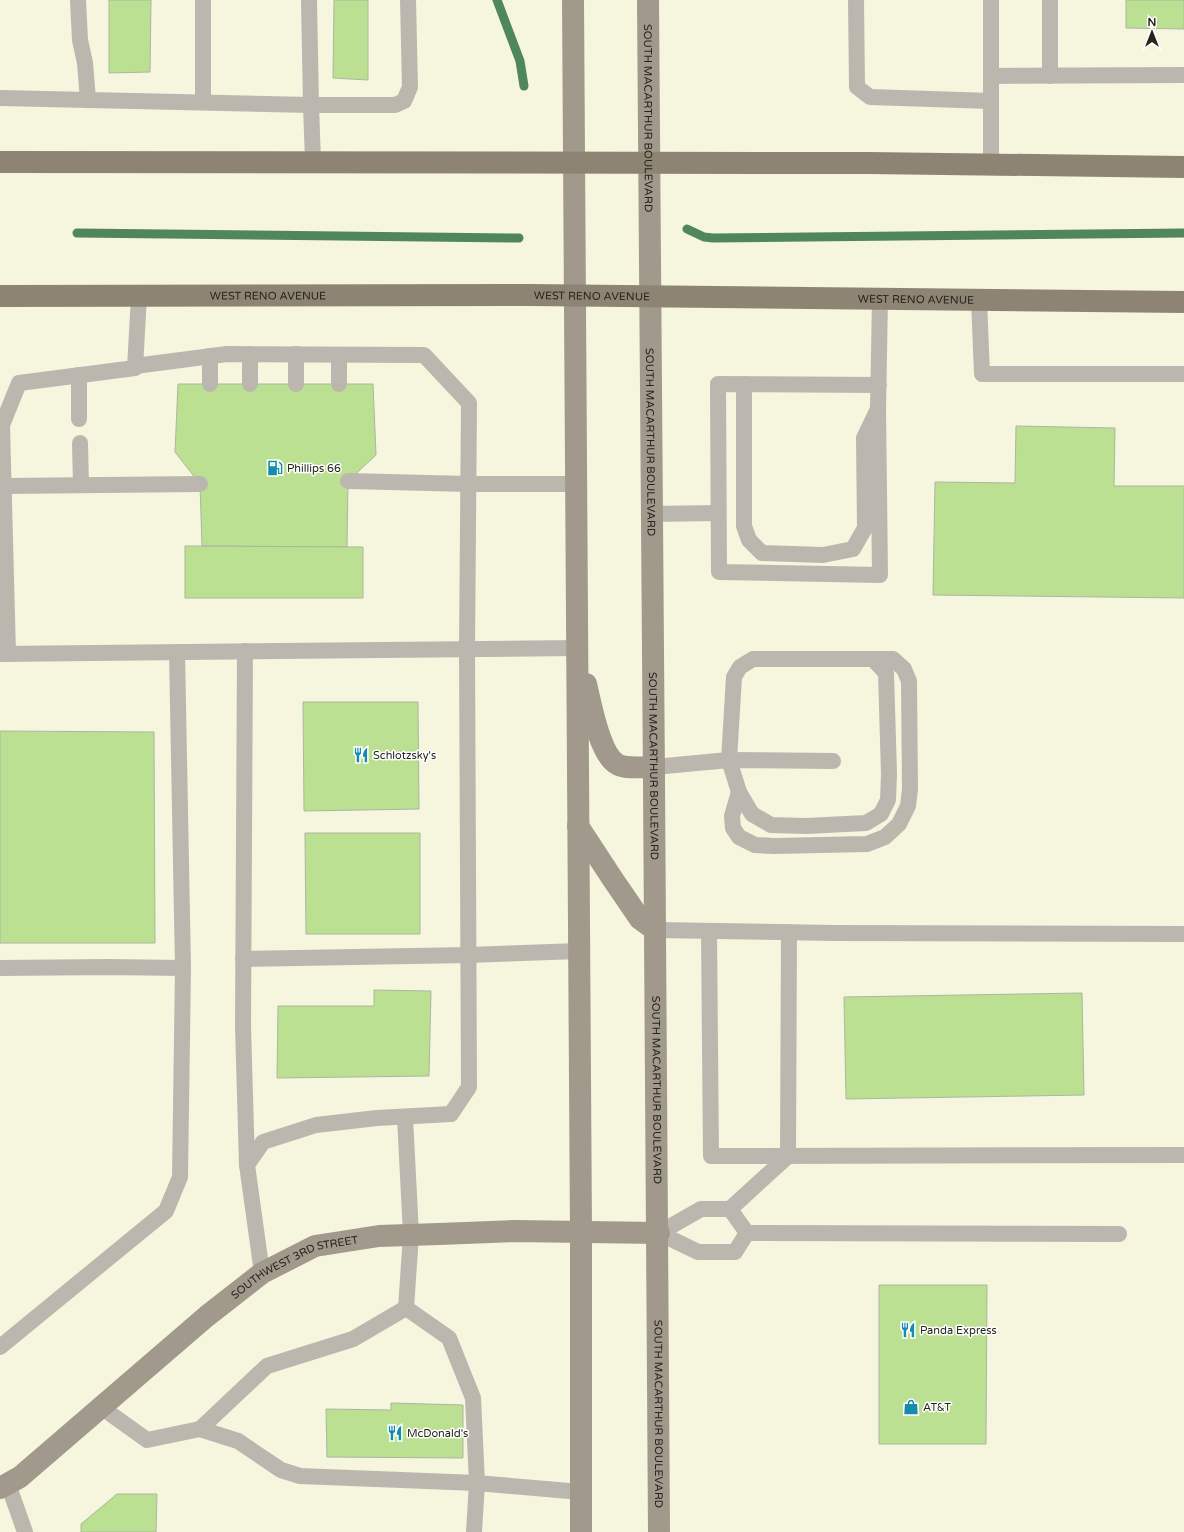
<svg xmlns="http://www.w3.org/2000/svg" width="1184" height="1532" viewBox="0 0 1184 1532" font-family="'Varela Round',sans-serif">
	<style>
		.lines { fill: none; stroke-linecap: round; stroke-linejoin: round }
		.stream { stroke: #50865e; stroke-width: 9 }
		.building { fill: #bbe091; stroke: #acb6a2 }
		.service { stroke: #bcb7ae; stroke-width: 16 }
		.secondary { stroke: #a1998c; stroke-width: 22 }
		.primary { stroke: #8e8474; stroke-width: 22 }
		.labels { text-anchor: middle; stroke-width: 3; stroke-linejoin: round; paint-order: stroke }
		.street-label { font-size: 11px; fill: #25241c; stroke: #fff }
		.poi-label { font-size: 11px; fill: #25241c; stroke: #fff; text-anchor: start }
	</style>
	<rect width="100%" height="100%" fill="#f6f5de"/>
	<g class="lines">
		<!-- stream -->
		<g class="stream">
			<polyline points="497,0 520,61 524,86"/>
			<polyline points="687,229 704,237 713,238 1184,233"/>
			<polyline points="77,233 519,238"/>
		</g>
	</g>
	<!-- building -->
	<g class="building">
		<polygon points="109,0 151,0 150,72 109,73"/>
		<polygon points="334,0 368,0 368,80 333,78"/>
		<polygon points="1126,0 1184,0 1184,29 1126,28"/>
		<polygon points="178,384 373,384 376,455 348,481 347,547 202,546 200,484 175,452"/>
		<polygon points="1016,426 1115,428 1114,486 1184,486 1184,598 933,595 935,482 1015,483"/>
		<polygon points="185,546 363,547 363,598 185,598"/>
		<polygon points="303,702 418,702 419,809 304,811"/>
		<polygon points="0,731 154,732 155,943 0,943"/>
		<polygon points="305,833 420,833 420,934 306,934"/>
		<polygon points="374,990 431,991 429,1076 277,1078 278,1006 374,1006"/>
		<polygon points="1082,993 1084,1095 846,1099 844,997"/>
		<polygon points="879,1285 987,1285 986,1444 879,1444"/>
		<polygon points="391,1403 463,1405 463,1458 327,1457 326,1409 391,1410"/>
		<polygon points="117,1494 157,1494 156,1532 81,1532 81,1524"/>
	</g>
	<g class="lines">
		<!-- service -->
		<g class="service">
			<polyline points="78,0 80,40 85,63 88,100"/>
			<polyline points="856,0 857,87 870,97 991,101"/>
			<polyline points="991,0 991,165"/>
			<polyline points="991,76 1184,75"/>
			<polyline points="1050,76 1050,0"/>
			<polyline points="0,98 311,105 309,0"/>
			<polyline points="203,102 203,0"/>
			<polyline points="313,162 311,105 395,105 404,101 410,87 408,0"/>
			<polyline points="979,300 982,374 1184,374"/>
			<polyline points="250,354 250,384"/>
			<polyline points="296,354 296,384"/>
			<polyline points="210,356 210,384"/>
			<polyline points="135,366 227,354 424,355 469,403 467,649 469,1087 451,1114 377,1118 316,1125 263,1142 247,1165 262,1273"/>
			<polyline points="79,375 79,419"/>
			<polyline points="339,384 339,355"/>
			<polyline points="744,384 744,526 749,540 762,553 823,555 853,549 865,528 864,438 877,411"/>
			<polyline points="879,385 718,384 719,572 880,575 878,409 880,299"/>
			<polyline points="0,425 2,425 19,383 135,368 139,296"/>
			<polyline points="2,425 8,654"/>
			<polyline points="80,443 81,485"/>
			<polyline points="348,481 469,484 576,484"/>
			<polyline points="4,486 200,484"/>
			<polyline points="651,514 718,513"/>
			<polyline points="245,651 243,1026 247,1165"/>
			<polyline points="177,652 183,968"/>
			<polyline points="0,654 577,648"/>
			<polygon points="753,659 873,659 886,673 889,774 888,800 881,814 866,823 806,826 771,825 752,814 739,792 729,760 734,677 740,667"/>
			<polyline points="654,767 729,760 833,761"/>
			<polyline points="739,792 732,816 733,828 739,837 755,845 774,846 867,844 885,837 899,824 908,806 910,789 909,681 904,669 893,659 873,659"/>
			<polyline points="655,930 835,933 1184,934"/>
			<polyline points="709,932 711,1156 1184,1155"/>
			<polyline points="243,959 469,955 579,951"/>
			<polyline points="0,968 110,967 183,968 180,1177 166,1211 0,1347"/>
			<polyline points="405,1117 411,1235 406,1308 449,1338 473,1398 477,1483 581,1492"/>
			<polyline points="730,1209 747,1233"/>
			<polyline points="659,1233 701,1209 730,1209 788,1156 789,932"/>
			<polyline points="659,1233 698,1252 735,1252 747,1233"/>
			<polyline points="747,1233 1119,1234"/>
			<polyline points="101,1407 147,1440 200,1429 267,1366 353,1339 406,1308"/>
			<polyline points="200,1429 238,1441 281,1470 300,1476 477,1483 474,1532"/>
			<polyline points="8,1484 25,1532"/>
		</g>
		<!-- secondary -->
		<g class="secondary">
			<polyline points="573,0 581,1232 581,1532"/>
			<path id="s1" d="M648 0C649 511 659 1021 659 1532"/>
			<path d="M586 684C591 704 599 754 617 764 624 769 645 767 654 767"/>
			<polyline points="578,826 612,878 640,919 655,930"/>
			<path id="s2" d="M0 1488 20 1477 207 1316 262 1273 315 1246 379 1236 439 1234 514 1231 659 1233"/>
		</g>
		<!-- primary -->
		<g class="primary">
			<polyline points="0,162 869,163 1184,167"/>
			<path id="s3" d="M0 296 529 295 1184 302"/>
		</g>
	</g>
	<!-- icons -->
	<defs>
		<symbol id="fuel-bare" viewBox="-9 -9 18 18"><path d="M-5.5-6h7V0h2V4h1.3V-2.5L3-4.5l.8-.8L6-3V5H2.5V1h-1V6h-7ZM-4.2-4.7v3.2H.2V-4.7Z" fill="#158bae" stroke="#fff" stroke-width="2.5" paint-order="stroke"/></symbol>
		<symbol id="restaurant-bare" viewBox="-9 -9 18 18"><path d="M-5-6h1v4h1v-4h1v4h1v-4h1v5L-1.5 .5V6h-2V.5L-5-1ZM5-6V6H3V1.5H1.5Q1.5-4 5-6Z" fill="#158bae" stroke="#fff" stroke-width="2.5" paint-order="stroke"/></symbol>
		<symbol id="shop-bare" viewBox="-9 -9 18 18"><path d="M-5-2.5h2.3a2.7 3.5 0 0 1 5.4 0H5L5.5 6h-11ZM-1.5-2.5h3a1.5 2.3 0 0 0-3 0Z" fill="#158bae" stroke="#fff" stroke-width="2.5" paint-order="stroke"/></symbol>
	</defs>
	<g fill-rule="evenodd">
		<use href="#fuel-bare" x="264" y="457" width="22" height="22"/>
		<use href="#restaurant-bare" x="350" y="744" width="22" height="22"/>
		<use href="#restaurant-bare" x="897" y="1319" width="22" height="22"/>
		<use href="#shop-bare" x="900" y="1396" width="22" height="22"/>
		<use href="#restaurant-bare" x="384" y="1422" width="22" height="22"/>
	</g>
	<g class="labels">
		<!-- street labels -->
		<g class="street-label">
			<text dy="4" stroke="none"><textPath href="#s1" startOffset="118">SOUTH MACARTHUR BOULEVARD</textPath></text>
			<text dy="4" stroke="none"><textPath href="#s3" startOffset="268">WEST RENO AVENUE</textPath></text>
			<text dy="4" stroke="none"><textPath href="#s3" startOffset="592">WEST RENO AVENUE</textPath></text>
			<text dy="4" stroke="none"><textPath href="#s3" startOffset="916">WEST RENO AVENUE</textPath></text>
			<text dy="4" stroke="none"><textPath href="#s1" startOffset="442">SOUTH MACARTHUR BOULEVARD</textPath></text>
			<text dy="4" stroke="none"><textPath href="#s1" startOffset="766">SOUTH MACARTHUR BOULEVARD</textPath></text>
			<text dy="4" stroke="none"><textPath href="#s1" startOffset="1090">SOUTH MACARTHUR BOULEVARD</textPath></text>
			<text dy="4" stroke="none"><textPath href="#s2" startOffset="372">SOUTHWEST 3RD STREET</textPath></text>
			<text dy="4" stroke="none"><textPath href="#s1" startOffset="1414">SOUTH MACARTHUR BOULEVARD</textPath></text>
		</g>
		<!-- poi labels -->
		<g class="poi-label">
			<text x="287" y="472">Phillips 66</text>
			<text x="373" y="759">Schlotzsky's</text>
			<text x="920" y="1334">Panda Express</text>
			<text x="923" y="1411">AT&amp;T</text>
			<text x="407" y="1437">McDonald's</text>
		</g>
	</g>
	<!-- north arrow -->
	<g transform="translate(1152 32)" stroke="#ffffff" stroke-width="3" paint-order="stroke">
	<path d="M0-3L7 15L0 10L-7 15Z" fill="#25241c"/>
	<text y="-6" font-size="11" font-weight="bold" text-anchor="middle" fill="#25241c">N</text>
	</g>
</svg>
